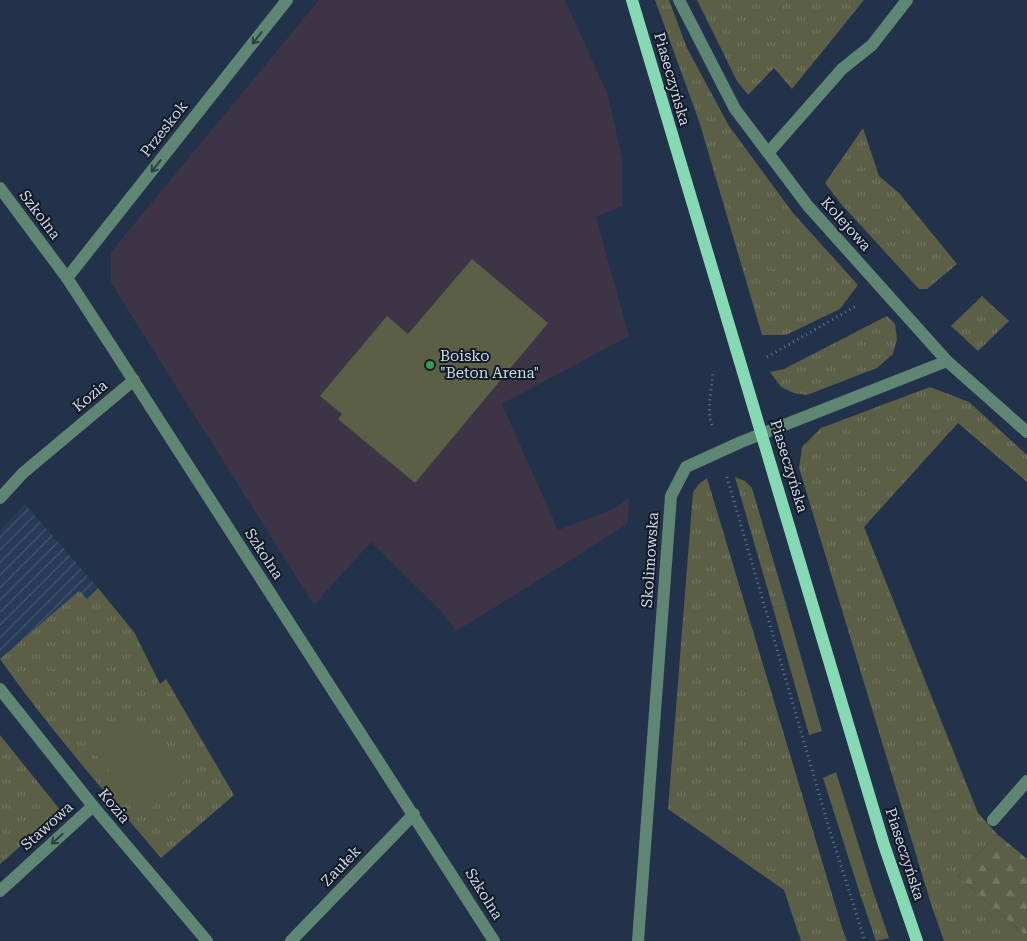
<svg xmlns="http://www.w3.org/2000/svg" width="1027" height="941" viewBox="0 0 1027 941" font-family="'Roboto Serif',serif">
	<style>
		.industrial { fill: url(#industrial-furrows) }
		.education { fill: #3d3546 }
		.grass { fill: url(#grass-tufts) }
		.forest { fill: url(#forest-firs) }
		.garden { fill: #5b5f46 }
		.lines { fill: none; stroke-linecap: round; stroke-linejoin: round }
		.path { stroke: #69778c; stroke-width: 3; stroke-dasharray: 1 4; stroke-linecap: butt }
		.minor { stroke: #5e8673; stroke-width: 12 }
		.major { stroke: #85dab3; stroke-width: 12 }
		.oneway { stroke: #2d4040 }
		.leisure-dot { fill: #2e9e5b; stroke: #121a25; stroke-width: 2 }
		.labels { text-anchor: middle; stroke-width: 4; stroke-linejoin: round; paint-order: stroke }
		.street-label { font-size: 15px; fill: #ced8e8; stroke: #121a25 }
		.poi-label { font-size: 15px; fill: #ced8e8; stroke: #121a25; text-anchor: start }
	</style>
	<defs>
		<pattern id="industrial-furrows" width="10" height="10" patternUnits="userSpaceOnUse" patternTransform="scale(1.25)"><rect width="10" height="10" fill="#263b58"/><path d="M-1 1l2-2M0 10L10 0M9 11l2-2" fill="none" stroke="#445770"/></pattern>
		<pattern id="grass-tufts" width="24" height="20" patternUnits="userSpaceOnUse" patternTransform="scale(1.25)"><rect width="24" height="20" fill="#5b5f46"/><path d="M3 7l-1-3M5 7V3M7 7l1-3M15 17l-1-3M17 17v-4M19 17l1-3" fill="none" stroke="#717561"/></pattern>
		<pattern id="forest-firs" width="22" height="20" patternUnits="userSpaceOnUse" patternTransform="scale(1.25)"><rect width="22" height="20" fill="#5b5f46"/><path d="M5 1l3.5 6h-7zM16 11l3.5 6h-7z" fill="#717561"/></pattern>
	</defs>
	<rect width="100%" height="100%" fill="#21324a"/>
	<!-- industrial -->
	<polygon class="industrial" points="25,504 98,588 87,599 79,592 0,659 0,530"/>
	<!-- education -->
	<polygon class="education" points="319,0 565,0 607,93 622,157 622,206 596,217 629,336 502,404 558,530 613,509 629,498 628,523 563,565 456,631 441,611 371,542 314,605 111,283 111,252"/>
	<!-- grass -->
	<g class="grass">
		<polygon points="655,0 669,0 687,48 729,126 793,213 858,285 840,309 786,335 762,335 699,121"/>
		<polygon points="697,0 864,0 792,89 774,68 748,95 737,81"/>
		<polygon points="863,128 879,176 899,193 957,264 927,289 919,289 842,205 825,183"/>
		<polygon points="982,296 1009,321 978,351 951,326"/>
		<polygon points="887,316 895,324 897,339 893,354 877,368 807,395 794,393 781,387 770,372 784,369"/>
		<polygon points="930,387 969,402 1027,455 1027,482 958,423 864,527 978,813 997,834 958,876 1027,937 1027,941 944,941 931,904 799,468 802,447 821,428"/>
		<polygon points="735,477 745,481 752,488 786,604 773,608"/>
		<polygon points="707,478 843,931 847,941 801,941 784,890 668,809 693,492 699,484"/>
		<path d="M98 588 134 632 160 684 166 679 234 795 161 858C106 793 49 729 0 659L79 591 87 599Z"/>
		<polygon points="0,735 61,811 0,864"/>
		<polygon points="873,891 889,938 876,941 860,894"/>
	</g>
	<!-- forest -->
	<polygon class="forest" points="997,834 1027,859 1027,937 958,876"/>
	<!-- garden -->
	<g class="garden">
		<polygon points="472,259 548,323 415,483 338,419 342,414 320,396 387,316 408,334"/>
		<polygon points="786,604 822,731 809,735 773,608"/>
		<polygon points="129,712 186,779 146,813 89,747"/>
		<polygon points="836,772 873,891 860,894 823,778"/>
	</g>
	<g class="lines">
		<!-- path -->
		<g class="path">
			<polyline points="767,357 858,305"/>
			<path d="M712 425C706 408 712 390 713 372"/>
			<polyline points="727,477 829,828 865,941"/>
		</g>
		<!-- minor -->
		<g class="minor">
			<polyline points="679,0 735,109 808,206 947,361 1027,432"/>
			<polyline points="768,153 842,69 872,45 907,0"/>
			<polyline points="0,188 67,278 110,344 494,941"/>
			<polyline points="67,278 287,0"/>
			<polyline points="0,498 23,473 134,380"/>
			<polyline points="0,689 93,806 207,941"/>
			<polyline points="993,820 1027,781"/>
			<polyline points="0,891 93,806"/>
			<polyline points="291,941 414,814"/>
			<polyline points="638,941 671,496 686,467 741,442 947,361"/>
		</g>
		<!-- major -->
		<polyline class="major" points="632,0 884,845 917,941"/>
	</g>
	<!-- one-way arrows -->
	<defs><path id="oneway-shaft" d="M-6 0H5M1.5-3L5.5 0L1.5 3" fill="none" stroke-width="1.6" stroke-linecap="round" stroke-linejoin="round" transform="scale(1.25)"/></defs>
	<g class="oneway">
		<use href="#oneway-shaft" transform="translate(257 38) rotate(128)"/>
		<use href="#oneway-shaft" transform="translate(156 166) rotate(128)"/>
		<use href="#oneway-shaft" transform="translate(57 839) rotate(138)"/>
	</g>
	<!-- markers -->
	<circle class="leisure-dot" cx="430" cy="365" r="5"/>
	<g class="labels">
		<!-- street labels -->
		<g class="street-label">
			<text transform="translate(672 79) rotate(74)" y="5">Piaseczyńska</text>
			<text transform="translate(164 129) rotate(-52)" y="5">Przeskok</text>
			<text transform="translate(40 215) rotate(53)" y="5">Szkolna</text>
			<text transform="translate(846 224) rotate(48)" y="5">Kolejowa</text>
			<text transform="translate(90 396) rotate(-40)" y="5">Kozia</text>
			<text transform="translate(789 466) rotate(73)" y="5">Piaseczyńska</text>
			<text transform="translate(264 554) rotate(57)" y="5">Szkolna</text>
			<text transform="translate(650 560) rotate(-86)" y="5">Skolimowska</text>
			<text transform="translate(114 806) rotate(50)" y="5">Kozia</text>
			<text transform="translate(47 826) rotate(-42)" y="5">Stawowa</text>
			<text transform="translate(905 854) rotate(72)" y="5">Piaseczyńska</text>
			<text transform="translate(341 866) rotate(-46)" y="5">Zaułek</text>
			<text transform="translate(484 894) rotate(58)" y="5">Szkolna</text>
		</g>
		<!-- poi labels -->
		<g class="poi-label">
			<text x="440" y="361">Boisko<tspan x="440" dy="17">"Beton Arena"</tspan></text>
		</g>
	</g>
</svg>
